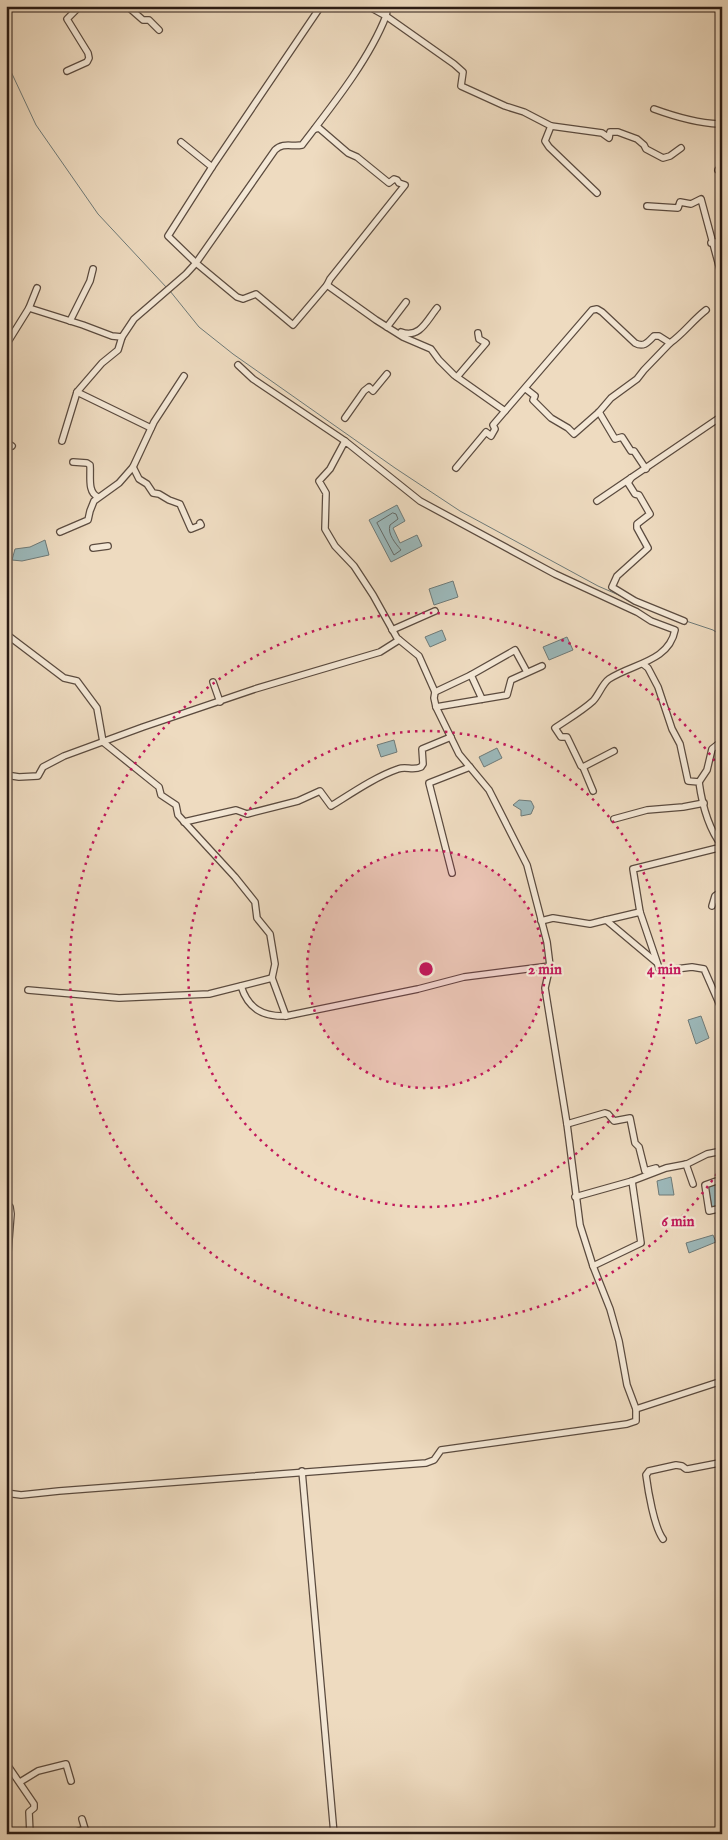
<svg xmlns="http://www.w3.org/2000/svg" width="728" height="1840" viewBox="0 0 728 1840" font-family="'IM FELL English',serif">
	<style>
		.water { fill: #9cb9bb; stroke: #6e7a78 }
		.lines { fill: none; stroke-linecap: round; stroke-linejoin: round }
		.shore { stroke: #636a68; stroke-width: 1 }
		.stream { stroke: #6e7a78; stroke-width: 1 }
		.street-casing { stroke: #5b4b3f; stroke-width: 8 }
		.street { stroke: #f4e8d6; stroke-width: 5.5 }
		.ring { fill: none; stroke: #c2185b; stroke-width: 2.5; stroke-dasharray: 2.5 5 }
		.centre { fill: #c2185b; stroke: #f4e8d6; stroke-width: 2.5 }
		.ring-label { font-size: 15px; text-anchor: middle; font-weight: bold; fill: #c2185b; stroke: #f4e8d6; stroke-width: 4.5; stroke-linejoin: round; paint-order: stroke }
	</style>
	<rect width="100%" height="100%" fill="#eedbc0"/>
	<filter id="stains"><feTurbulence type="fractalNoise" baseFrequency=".004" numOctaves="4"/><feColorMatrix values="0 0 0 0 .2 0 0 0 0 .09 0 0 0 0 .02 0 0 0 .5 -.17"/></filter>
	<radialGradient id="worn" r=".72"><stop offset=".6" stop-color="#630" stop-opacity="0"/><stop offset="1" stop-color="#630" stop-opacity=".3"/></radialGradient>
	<!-- water -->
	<g class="water">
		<polygon points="397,505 405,521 393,528 400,543 417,535 422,546 391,562 369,520"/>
		<polygon points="45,540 49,555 22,561 12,560 15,549 30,547"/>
		<polygon points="453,581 458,597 434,605 429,589"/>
		<polygon points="442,630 446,640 430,647 425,637"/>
		<polygon points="567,637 573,650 549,660 543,647"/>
		<polygon points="394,740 397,752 381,757 377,745"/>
		<polygon points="497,748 502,758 484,767 479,757"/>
		<polygon points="519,800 531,801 534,807 531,814 521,816 521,810 513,805"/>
		<polygon points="701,1016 709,1038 696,1044 688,1020"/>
		<polygon points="671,1177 674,1195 659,1195 657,1181"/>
		<polygon points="722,1183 722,1204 712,1207 708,1187"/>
		<polygon points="713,1235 716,1242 689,1253 686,1243"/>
	</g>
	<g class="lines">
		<!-- shore -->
		<path class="shore" d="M393 513 396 514 398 519 390 525C387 534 396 544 401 550L394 555 377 523Z"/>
		<!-- stream -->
		<g class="stream">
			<polyline points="6,61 36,125 98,214 167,288"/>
			<polyline points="170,291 199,327 233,354 395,468 460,511 598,586 621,596"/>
			<polyline points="686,621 713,630 722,636"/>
		</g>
		<defs>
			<g id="street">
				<polyline points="127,6 143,20 149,20 159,30"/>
				<path d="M368 6 386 16C369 60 331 107 302 145 292 147 283 142 275 150L196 263 237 297 243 299 256 294 293 325 327 285 376 320 403 337 431 349 439 360 454 375 505 411 592 310 597 309 602 312 635 343C644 348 648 342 654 336H659L670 343C683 334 693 320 706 310"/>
				<polyline points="388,6 386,16 454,64 463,72 461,86 505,106 524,112 551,126 545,141 549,147 597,193"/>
				<polyline points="67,71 87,62 89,58 88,53 67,19 80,6"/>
				<path d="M654 109C676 117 696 123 719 124L722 120"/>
				<polyline points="551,126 602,133 609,138 610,132 618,132 637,139 644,145 646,149 663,158 670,156 681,148"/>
				<polyline points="315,129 319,128 348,153 357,157 389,183 394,179 397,180 399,183 405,185 330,279 327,285"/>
				<polyline points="212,167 321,6"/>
				<polyline points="718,170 722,171"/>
				<polyline points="647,206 678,208 680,202 691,204 701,199 722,277"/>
				<polyline points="711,243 722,241"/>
				<polyline points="29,308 37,288"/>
				<polyline points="70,321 90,281 93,269"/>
				<polyline points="387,327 406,302"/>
				<path d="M401 332C420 339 427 320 437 308"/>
				<polyline points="6,345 29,308 83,325 112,336 122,337"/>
				<polyline points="238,365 253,379 345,441"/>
				<polyline points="457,377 486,343 479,339 478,333"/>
				<polyline points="526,389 535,396 533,400 551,418 568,428 574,434 599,412 611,398 637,379 644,370 670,343"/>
				<polyline points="77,392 151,428"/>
				<polyline points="599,412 615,439 622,437 631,451 634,451 646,469"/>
				<polyline points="345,418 364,391 369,387 373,391 387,374"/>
				<polyline points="62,441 77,392 102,363 118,350 122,337 134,319 186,274 196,263 168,236 212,167 181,142"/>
				<polyline points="6,442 12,446"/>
				<path d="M73 462 87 463 90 465C91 476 87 492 98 497"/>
				<polyline points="133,467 139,479 147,484 153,493 159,494 169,500 180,504 191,529 201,525 200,523"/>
				<polyline points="456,468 486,432 491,436 495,429 493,425 505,411"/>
				<polyline points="631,478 628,483 635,494 639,495 650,514 637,524 637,528 648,548 617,576 612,587 635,601 684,621"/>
				<polyline points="597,501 722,416"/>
				<polyline points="60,532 88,520 90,511 94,501 119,483 133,467 154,422 184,376"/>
				<polyline points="93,548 108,546"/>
				<polyline points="392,630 435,611"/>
				<polyline points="6,634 64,678 77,681 97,708 103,742 159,787 161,795 176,805 178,815 235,877 255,902 257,918 270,934 275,964 272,978"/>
				<path d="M643 664 648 668 658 687 672 729 680 744 688 781 699 782C702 804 708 828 722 846"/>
				<polyline points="471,675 482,699"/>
				<polyline points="213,682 220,702"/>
				<polyline points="435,692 471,675 515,650 527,672"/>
				<path d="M436 707 434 698 435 692 419 656 397 638 373 595 354 566 335 546 325 529 326 493 319 481 330 469 345 441 420 501 555 574 637 612 651 621 675 630C669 662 631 664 609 679 602 684 599 695 593 701 582 711 568 719 555 728L561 737H567L581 766 583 767 614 751"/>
				<polyline points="583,767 593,791"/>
				<polyline points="6,775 19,777 38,776 43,767 64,756 143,727 255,689 380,652 399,640"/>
				<polyline points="699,782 707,770 712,749 722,741"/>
				<polyline points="614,819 647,810 683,807 704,803"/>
				<path d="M184 822 236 810 247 814 298 801 320 791 331 806C352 793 375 777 398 769 406 766 413 771 421 767L423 764 422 749 451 737"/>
				<polyline points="452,873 429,783 470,767"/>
				<polyline points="712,906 715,896 722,891"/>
				<polyline points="640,912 633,869 722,847"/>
				<polyline points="606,920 640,912 660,971 692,967 704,969 722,1010"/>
				<polyline points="541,921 553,918 590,924 606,920 656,962"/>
				<path d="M241 986C248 1008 262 1017 286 1016L418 989 464 977 550 966"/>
				<polyline points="28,990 119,998 209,994 272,978 286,1016"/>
				<polyline points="567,1124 605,1113 608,1114 614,1121 630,1118 635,1143 639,1147 645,1171 656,1168"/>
				<polyline points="686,1164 693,1184"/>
				<polyline points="722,1179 705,1185 709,1211 722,1208"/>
				<polyline points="575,1197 632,1181 666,1168 687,1164 707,1154 722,1151"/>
				<polyline points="6,1207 10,1207 11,1214 8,1252 6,1255"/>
				<polyline points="593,1266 641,1243 632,1181"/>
				<polyline points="636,1409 722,1381"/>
				<polyline points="302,1471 334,1834"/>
				<polyline points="6,1493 21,1495 59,1491 426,1463 434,1460 441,1450 627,1424 636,1421 636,1409 627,1385 619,1341 610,1309 593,1266 580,1225 567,1124 545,988 550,966 547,942 527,865 489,790 459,754 436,707 507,695 511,680 542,666"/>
				<path d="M663 1539C654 1527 648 1490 646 1475L649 1471 676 1465 682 1466 686 1469H688L719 1463 722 1459"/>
				<polyline points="6,1763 34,1804 34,1808 29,1812 30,1834"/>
				<polyline points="20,1782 38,1771 66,1764 71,1781"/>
				<polyline points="77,1834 76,1832 85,1829 82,1819"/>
			</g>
		</defs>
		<!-- street casing -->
		<use href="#street" class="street-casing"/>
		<!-- street -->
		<use href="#street" class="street"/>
	</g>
	<!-- distance rings -->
	<circle cx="426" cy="969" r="119" fill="#c2185b" fill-opacity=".12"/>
	<g class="ring">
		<circle cx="426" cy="969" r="119"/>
		<circle cx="426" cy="969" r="238"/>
		<path d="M721 1168A356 356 0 1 1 721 770"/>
	</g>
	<circle cx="426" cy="969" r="8" class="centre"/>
	<g class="ring-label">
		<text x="545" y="974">2 min</text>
		<text x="664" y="974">4 min</text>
		<text x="678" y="1226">6 min</text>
	</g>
	<!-- margin -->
	<rect width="728" height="1840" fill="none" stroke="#eedbc0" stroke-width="25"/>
	<rect x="8" y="8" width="713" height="1825" fill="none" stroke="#2a1b14" stroke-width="2.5"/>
	<rect x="12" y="12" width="703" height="1815" fill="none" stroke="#2a1b14"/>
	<rect width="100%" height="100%" filter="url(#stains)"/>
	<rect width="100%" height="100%" fill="url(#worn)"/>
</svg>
